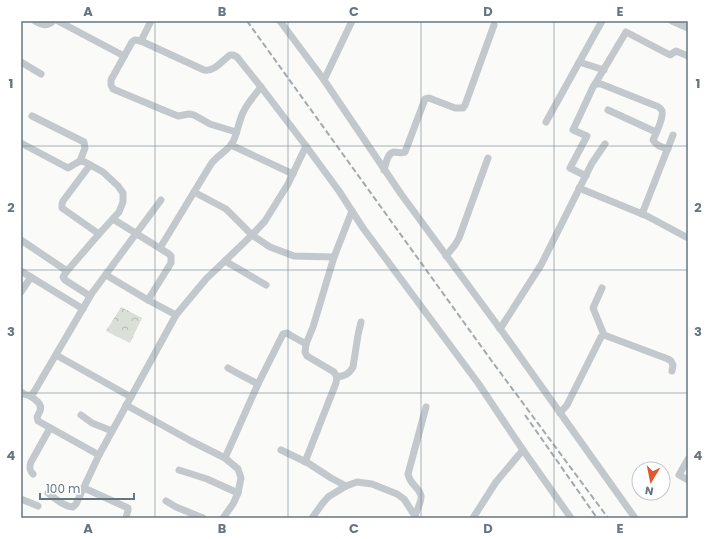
<svg xmlns="http://www.w3.org/2000/svg" width="709" height="539" viewBox="0 0 709 539" font-family="Poppins,sans-serif">
	<style>
		.park { fill: url(#park-crowns) }
		.lines { fill: none; stroke-linecap: round; stroke-linejoin: round }
		.street { stroke: #c3c8cc; stroke-width: 7 }
		.rail { stroke: #a2aab0; stroke-width: 2; stroke-dasharray: 6 3; stroke-linecap: butt }
		.grid { fill: none; stroke: #657683; stroke-width: 1; stroke-opacity: 0.55 }
		.neatline { fill: none; stroke: #657683; stroke-width: 1.5 }
		.grid-label { font-size: 13px; text-anchor: middle; font-weight: bold; fill: #657683 }
	</style>
	<defs>
		<pattern id="park-crowns" width="20" height="18" patternUnits="userSpaceOnUse"><rect width="20" height="18" fill="#dadfd7"/><path d="M2 6a3 3 0 1 1 6 0M12 15a3 3 0 1 1 6 0" fill="none" stroke="#b4b9b4"/></pattern>
	</defs>
	<rect width="100%" height="100%" fill="#fafaf8"/>
	<!-- park -->
	<polygon class="park" points="121,307 142,318 130,343 106,331"/>
	<g class="lines">
		<!-- street -->
		<g class="street">
			<path d="M35 21C42 25 47 27 53 21"/>
			<polyline points="58,21 124,56"/>
			<polyline points="280,21 324,80 401,194 504,334 635,518"/>
			<polyline points="672,21 688,28"/>
			<polyline points="141,41 151,21"/>
			<polyline points="21,62 41,74"/>
			<polyline points="579,62 604,70"/>
			<polyline points="324,80 352,21"/>
			<polyline points="595,84 626,32 670,55 676,51 688,56"/>
			<polyline points="608,110 656,132"/>
			<polyline points="32,116 84,142 85,148 80,161"/>
			<polyline points="546,122 602,21"/>
			<path d="M236 132 210 124 194 115 189 114 178 116 173 114 113 89 111 85V80L132 42 135 40 141 41 204 70C214 72 222 61 230 55H233L237 57 261 87 306 146 339 191 363 228 478 383 523 450 571 518"/>
			<polyline points="21,143 68,168 80,161 85,162 103,172 118,186 123,193 123,202 119,212 99,234 67,271 21,240"/>
			<polyline points="231,145 293,174"/>
			<polyline points="90,165 63,201 62,204 62,208 99,234"/>
			<path d="M384 170C386 164 387 153 394 152 399 152 401 154 405 152L425 99 429 98 455 108H463L465 105 494 25"/>
			<path d="M586 176 570 168 587 136 573 130 593 87 595 84H601L654 105C657 106 661 108 662 111 664 116 656 134 653 140 656 146 662 147 668 149"/>
			<polyline points="579,188 647,216 688,238"/>
			<polyline points="194,192 226,209 252,235 270,247 294,256 334,257"/>
			<polyline points="642,214 673,135"/>
			<polyline points="113,219 169,254 171,256 171,263 148,300"/>
			<path d="M160 248 211 164C216 157 225 152 231 145 237 137 238 124 242 115 246 104 255 95 261 87"/>
			<polyline points="446,256 455,245 459,238 488,158"/>
			<polyline points="225,261 266,285"/>
			<polyline points="21,271 83,309"/>
			<polyline points="67,271 63,277 65,280 90,296"/>
			<polyline points="106,275 148,300 176,315"/>
			<polyline points="602,288 593,308 604,335"/>
			<polyline points="21,292 31,277"/>
			<polyline points="500,329 541,265 592,163 605,144"/>
			<polyline points="56,355 131,397"/>
			<polyline points="228,368 237,373 258,384"/>
			<path d="M337 377C345 376 349 374 353 367L358 335 361 322"/>
			<polyline points="21,392 24,394 30,396 34,392 92,293 161,200"/>
			<path d="M30 396C35 399 43 404 40 411 39 413 38 415 37 417L38 421 99 455"/>
			<polyline points="126,405 191,441 225,458 238,469 241,478 238,493 233,504 223,518"/>
			<polyline points="560,413 567,405 601,337 604,335 668,359 671,361 673,365 672,371"/>
			<polyline points="81,415 92,423 112,431"/>
			<polyline points="281,450 308,463 331,478 346,486"/>
			<polyline points="225,458 258,384 283,334 287,333 290,335 306,344"/>
			<polyline points="688,459 679,475 688,480"/>
			<polyline points="305,462 336,383 337,377 334,372 307,356 305,352 306,344 313,327 334,257 352,211"/>
			<polyline points="179,470 207,479 238,493"/>
			<path d="M33 474C29 470 29 467 31 462L50 428"/>
			<polyline points="84,488 128,508 128,510 126,518"/>
			<path d="M48 493C56 499 63 506 73 507L76 504 99 455 176 315 206 279 252 235 265 221 288 184 306 146"/>
			<polyline points="21,499 38,506"/>
			<polyline points="166,501 176,507 203,518"/>
			<polyline points="312,518 322,504 328,497 346,486 357,482 372,484 397,494 404,499 415,516"/>
			<path d="M414 518C416 512 422 501 421 496 420 488 410 485 408 474L426 407"/>
			<polyline points="473,518 496,482 523,450"/>
		</g>
		<!-- rail -->
		<g class="rail">
			<polyline points="247,21 491,360 608,518"/>
			<polyline points="525,415 597,518"/>
		</g>
	</g>
	<!-- grid -->
	<path class="grid" d="M155 21V518M288 21V518M421 21V518M554 21V518M21 146H688M21 270H688M21 393H688"/>
	<!-- border -->
	<rect width="709" height="539" fill="none" stroke="#ffffff" stroke-width="44"/>
	<!-- north arrow -->
	<g transform="translate(651 481) rotate(190)"><circle r="19" fill="#ffffff" stroke="#c1c8cd"/>
	<path d="M0-3L7 15L0 10L-7 15Z" fill="#e4572e"/>
	<text y="-6" font-size="11" font-weight="bold" text-anchor="middle" fill="#657683">N</text>
	</g>
	<!-- scale -->
	<path d="M40 493v6h94v-6" fill="none" stroke="#657683" stroke-width="2"/>
	<text x="46" y="493" font-size="12" fill="#657683" stroke="#ffffff" stroke-width="3" paint-order="stroke">100 m</text>
	<rect x="22" y="22" width="665" height="495" class="neatline"/>
	<g class="grid-label">
		<text x="88" y="16">A</text>
		<text x="222" y="16">B</text>
		<text x="354" y="16">C</text>
		<text x="488" y="16">D</text>
		<text x="620" y="16">E</text>
		<text x="11" y="88">1</text>
		<text x="698" y="88">1</text>
		<text x="11" y="212">2</text>
		<text x="698" y="212">2</text>
		<text x="11" y="336">3</text>
		<text x="698" y="336">3</text>
		<text x="11" y="460">4</text>
		<text x="698" y="460">4</text>
		<text x="88" y="533">A</text>
		<text x="222" y="533">B</text>
		<text x="354" y="533">C</text>
		<text x="488" y="533">D</text>
		<text x="620" y="533">E</text>
	</g>
</svg>
